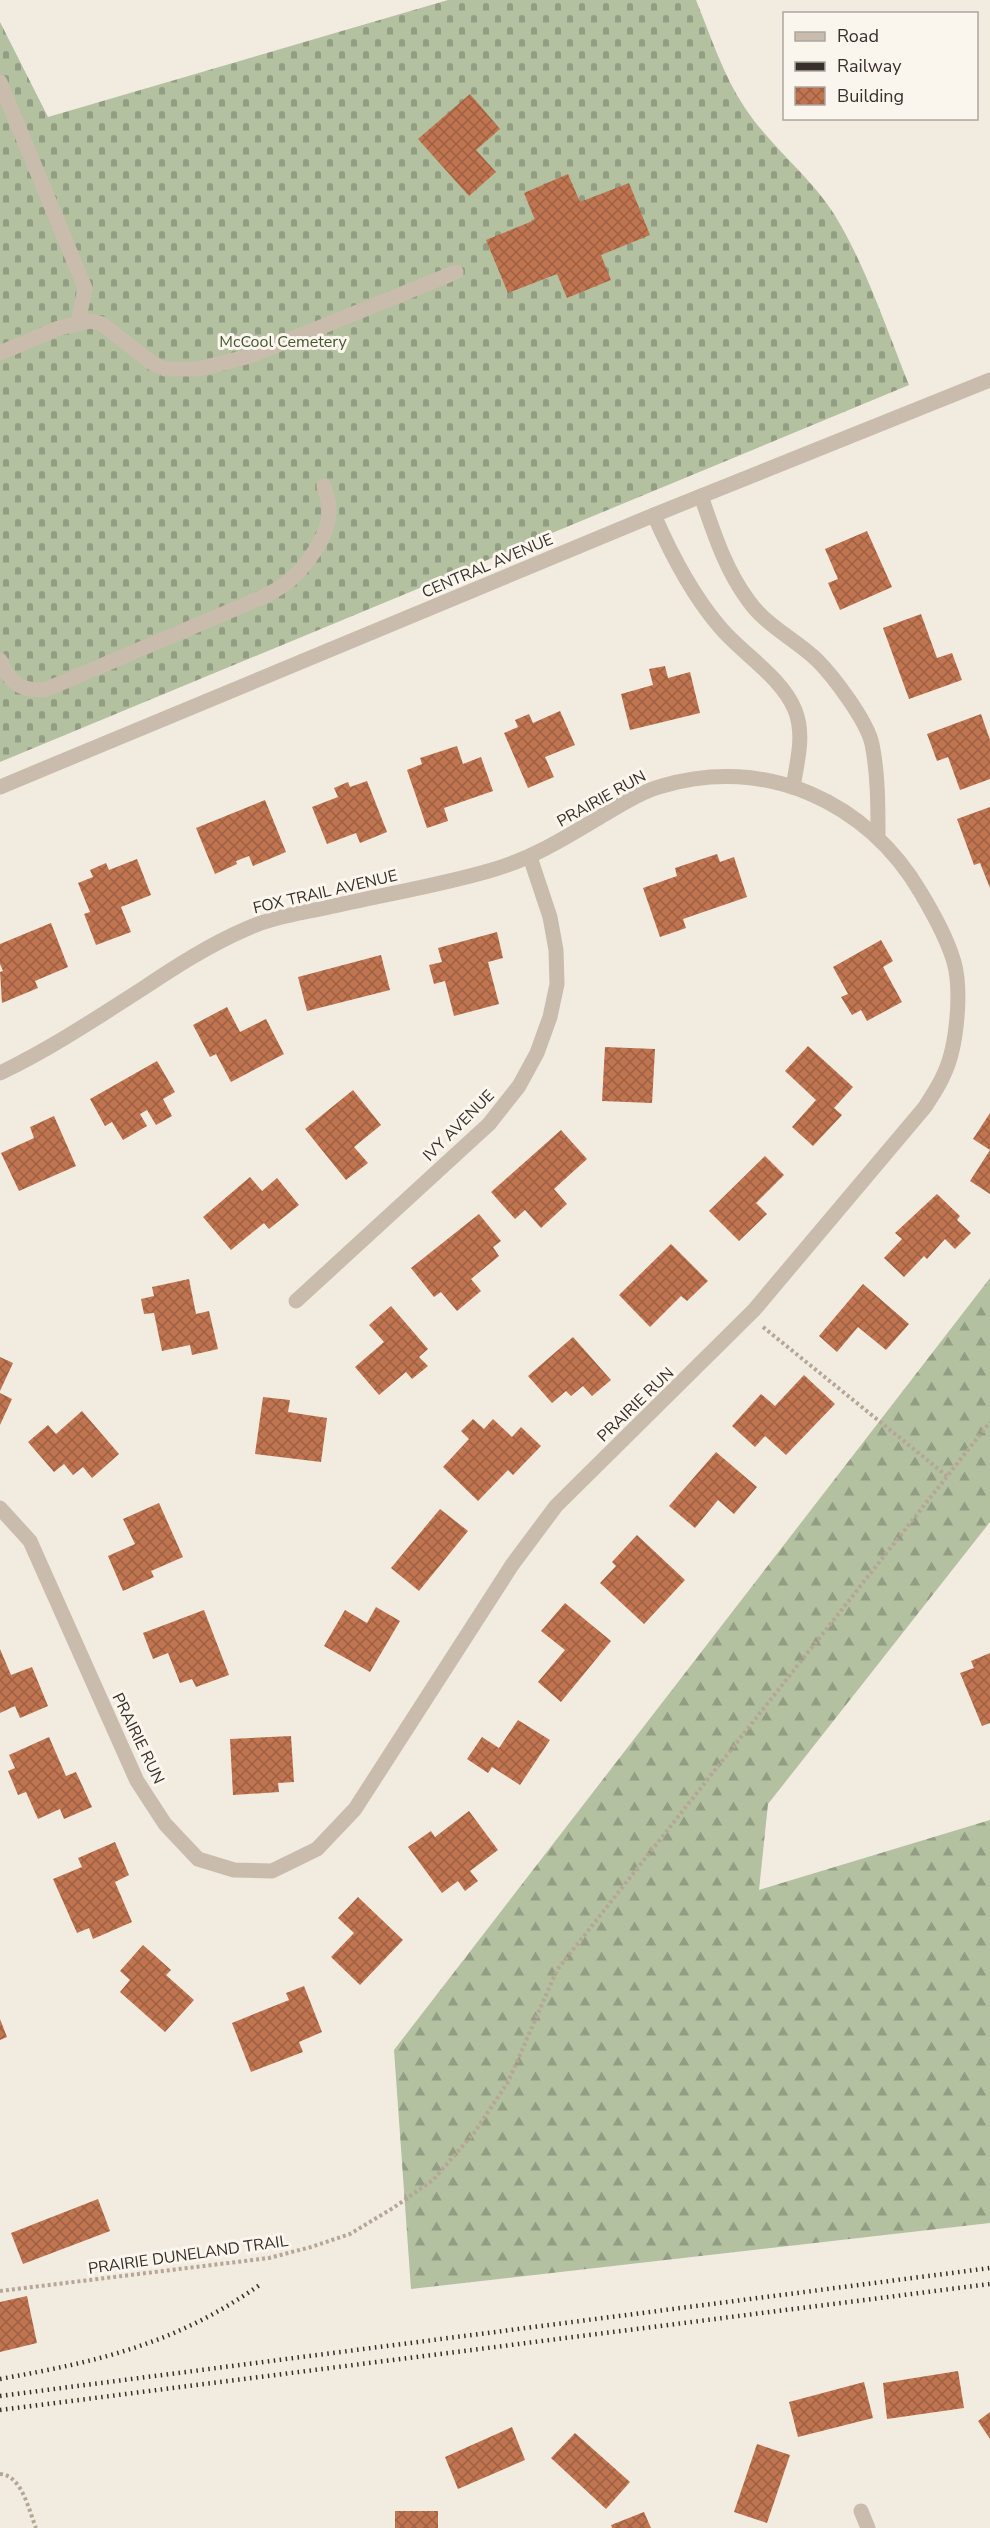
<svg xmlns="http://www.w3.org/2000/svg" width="990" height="2528" viewBox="0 0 990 2528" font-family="'Nunito Sans',sans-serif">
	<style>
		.forest { fill: url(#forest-firs) }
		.cemetery { fill: url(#cemetery-stones) }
		.building { fill: url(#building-cross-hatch) }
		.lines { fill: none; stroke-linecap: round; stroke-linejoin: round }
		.path { stroke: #b6a696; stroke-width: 4; stroke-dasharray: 3 3; stroke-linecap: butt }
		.minor { stroke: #cabcac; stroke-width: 15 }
		.rail { stroke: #38302b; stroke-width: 4.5; stroke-dasharray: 1.5 4.5; stroke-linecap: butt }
		.labels { text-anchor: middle; stroke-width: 6; stroke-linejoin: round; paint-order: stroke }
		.park-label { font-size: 16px; fill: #455630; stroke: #faf5ed }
		.street-label { font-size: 16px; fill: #38302b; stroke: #faf5ed }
	</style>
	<defs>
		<pattern id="forest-firs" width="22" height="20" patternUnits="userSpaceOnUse" patternTransform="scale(1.5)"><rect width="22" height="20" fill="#b3c1a0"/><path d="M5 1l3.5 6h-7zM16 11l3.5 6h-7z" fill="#939d83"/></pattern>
		<pattern id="cemetery-stones" width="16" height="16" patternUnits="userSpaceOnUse" patternTransform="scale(1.5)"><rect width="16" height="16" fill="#b3c1a0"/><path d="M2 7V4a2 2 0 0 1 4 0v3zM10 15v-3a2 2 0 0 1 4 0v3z" fill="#939d83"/></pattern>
		<pattern id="building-cross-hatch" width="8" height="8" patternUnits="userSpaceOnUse" patternTransform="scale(1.5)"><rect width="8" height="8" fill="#c07550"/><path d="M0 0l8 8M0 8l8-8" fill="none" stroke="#9d6043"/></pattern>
	</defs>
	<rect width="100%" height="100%" fill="#f2ebe0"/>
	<!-- forest -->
	<polygon class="forest" points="990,1278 990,1522 768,1804 759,1890 990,1820 990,2223 411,2289 394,2050"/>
	<!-- cemetery -->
	<path class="cemetery" d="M448 0H696C711 37 723 75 745 108 770 146 811 177 834 214 866 266 886 328 909 385L0 762V22L48 117Z"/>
	<!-- building -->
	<g class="building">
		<polygon points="470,94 500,129 476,150 496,172 469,196 418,139"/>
		<polygon points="568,174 580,202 629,183 650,235 601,255 611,280 567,298 557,274 508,293 486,240 535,220 524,193"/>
		<polygon points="867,531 892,587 840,610 828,583 838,579 825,549"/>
		<polygon points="921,614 937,658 952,653 962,680 909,699 883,628"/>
		<polygon points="665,666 668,678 690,672 700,713 630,730 621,694 653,685 649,669"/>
		<polygon points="560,711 575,745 545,757 554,777 528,788 504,733 518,727 515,720 529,714 533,723"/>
		<polygon points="981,714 990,740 990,779 960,790 948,757 937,761 927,734"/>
		<polygon points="457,746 463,764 481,757 493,791 444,808 448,821 427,828 407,770 422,764 420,758"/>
		<polygon points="367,781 387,832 360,843 356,833 327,844 312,807 338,797 334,788 348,782 350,787"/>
		<polygon points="265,800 286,852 253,866 249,856 236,861 237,864 215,874 196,828"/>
		<polygon points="990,807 990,888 980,863 974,865 957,819"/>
		<polygon points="717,854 720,862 734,857 747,897 683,919 686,928 660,937 643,888 677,876 675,868"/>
		<polygon points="137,859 151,895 121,907 131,932 96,945 84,914 90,912 78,883 93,877 90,870 106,863 109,870"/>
		<polygon points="51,923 68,967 35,981 38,988 2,1003 0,972 3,971 0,964 0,944"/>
		<polygon points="497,932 503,958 488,962 499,1004 454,1016 445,981 434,984 429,965 442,962 438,948"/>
		<polygon points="881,940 893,961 883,967 902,1002 867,1021 861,1010 852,1015 841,997 848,994 833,967"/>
		<polygon points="381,955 390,990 307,1011 298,977"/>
		<polygon points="227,1007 240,1032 266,1019 284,1054 231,1082 216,1054 210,1057 193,1025"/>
		<polygon points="808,1046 853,1087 834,1108 842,1115 813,1146 792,1127 816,1100 785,1071"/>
		<polygon points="605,1047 655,1049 652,1103 602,1101"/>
		<polygon points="157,1061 175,1092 163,1099 172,1116 156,1125 147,1110 140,1114 147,1126 123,1140 112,1122 105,1126 90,1099"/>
		<polygon points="353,1090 381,1125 354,1147 368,1163 346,1180 305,1129"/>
		<polygon points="990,1113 990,1150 973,1139"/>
		<polygon points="54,1116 76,1166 19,1191 1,1153 34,1138 30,1127"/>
		<polygon points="561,1130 587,1159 554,1189 567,1204 541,1228 525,1210 515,1219 491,1192"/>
		<polygon points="990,1150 990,1194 970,1181"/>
		<polygon points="765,1156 784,1175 756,1203 767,1214 739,1241 709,1211"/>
		<polygon points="250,1177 262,1191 277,1178 299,1205 269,1229 264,1223 231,1250 203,1217"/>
		<polygon points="937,1194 960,1216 957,1220 971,1233 955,1249 945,1239 927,1259 924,1256 904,1277 884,1258 902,1239 895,1233"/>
		<polygon points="479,1214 501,1241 493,1247 499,1256 471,1279 481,1291 457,1311 441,1292 434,1297 411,1268"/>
		<polygon points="671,1244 708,1281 687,1301 681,1296 650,1327 619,1295"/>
		<polygon points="189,1279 196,1314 209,1311 218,1349 192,1355 190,1345 162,1351 154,1313 144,1314 141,1299 154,1296 152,1287"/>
		<polygon points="863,1284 909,1324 886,1350 858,1327 837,1352 819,1336"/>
		<polygon points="391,1306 428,1349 419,1357 428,1366 412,1379 406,1372 379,1395 355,1367 384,1342 369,1325"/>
		<polygon points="573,1337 611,1380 592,1396 583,1386 571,1396 566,1391 552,1403 528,1376"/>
		<polygon points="0,1357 13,1363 0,1391"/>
		<polygon points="804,1375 835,1404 786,1455 765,1436 755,1447 732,1426 761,1394 775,1406"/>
		<polygon points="0,1393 12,1399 0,1425"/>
		<polygon points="263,1397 290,1400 288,1412 327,1418 321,1462 255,1454"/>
		<polygon points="82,1411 119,1454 92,1478 83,1467 73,1475 64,1464 54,1472 28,1442 48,1425 56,1434"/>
		<polygon points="473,1419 484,1429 493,1419 512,1437 521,1427 541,1446 513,1475 508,1470 478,1501 443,1467 469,1439 461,1431"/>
		<polygon points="716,1452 757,1487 734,1514 718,1500 695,1528 669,1506"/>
		<polygon points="159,1503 183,1557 151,1571 154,1577 123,1591 108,1556 135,1544 123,1519"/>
		<polygon points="440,1509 468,1531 419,1591 391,1568"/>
		<polygon points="637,1535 685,1580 644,1624 600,1583 616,1566 612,1562"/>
		<polygon points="565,1603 611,1641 561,1702 538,1682 565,1650 541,1631"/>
		<polygon points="376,1607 400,1621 370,1672 324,1646 345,1610 367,1623"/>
		<polygon points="204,1610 229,1675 196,1687 192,1679 180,1683 168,1653 153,1659 143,1633"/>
		<polygon points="0,1649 11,1675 32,1667 48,1706 20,1718 15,1706 0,1713"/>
		<polygon points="990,1653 990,1723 982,1726 960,1673 974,1668 971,1661"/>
		<polygon points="518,1720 550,1740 520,1785 492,1767 488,1773 467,1759 482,1737 499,1748"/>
		<polygon points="291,1736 294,1782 278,1783 279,1792 233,1795 230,1739"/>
		<polygon points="49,1737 66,1776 76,1772 92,1807 64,1819 60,1809 38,1819 26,1792 18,1795 8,1771 15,1768 9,1755"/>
		<polygon points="469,1811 498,1850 470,1871 478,1881 465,1891 458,1881 442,1893 408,1847 431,1831 435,1837"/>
		<polygon points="115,1842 129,1875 115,1882 132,1922 93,1939 89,1928 77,1933 53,1879 82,1867 78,1858"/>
		<polygon points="358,1897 403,1940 360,1985 331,1957 354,1933 338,1918"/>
		<polygon points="143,1945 171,1970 166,1975 194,2000 165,2032 120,1992 130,1980 120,1971"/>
		<polygon points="304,1986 322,2032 299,2042 303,2052 251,2072 232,2023 289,2000 286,1993"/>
		<polygon points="0,2019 7,2037 0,2040"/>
		<polygon points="98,2199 110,2231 23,2264 11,2233"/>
		<polygon points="27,2296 37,2343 0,2352 0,2302"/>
		<polygon points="958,2371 964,2408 887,2419 883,2383"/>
		<polygon points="864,2382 873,2418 798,2437 789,2402"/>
		<polygon points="990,2412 990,2439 978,2421"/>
		<polygon points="512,2427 525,2460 458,2489 445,2457"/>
		<polygon points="575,2433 630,2482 606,2509 551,2458"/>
		<polygon points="757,2444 790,2455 767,2523 734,2512"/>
		<rect x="395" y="2511" width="43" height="17"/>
		<polygon points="644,2512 651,2528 612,2528 611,2525"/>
	</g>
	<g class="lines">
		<!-- path -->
		<g class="path">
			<polyline points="763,1327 947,1476"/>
			<polyline points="0,2291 269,2258 311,2247 350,2234 393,2208 433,2180 474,2133 508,2082 557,1970 990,1422"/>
			<path d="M0 2474C22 2475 29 2511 36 2528"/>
		</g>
		<!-- minor -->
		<g class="minor">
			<polyline points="0,82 85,288 78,323"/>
			<polyline points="0,353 59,328 91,321 102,324 152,363 165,369 198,369 250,356 456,272"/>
			<path d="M701 496C714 533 725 569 748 600 766 626 795 639 817 660 834 677 867 721 872 744 878 774 878 805 878 836"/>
			<path d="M654 515C671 554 691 593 719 626 742 654 781 676 795 710 805 735 797 762 793 787"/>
			<path d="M0 660C9 683 23 693 47 689L265 596C271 592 279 589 285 584 304 571 331 533 329 509 329 502 326 493 324 486"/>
			<polyline points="0,787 654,515 990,380"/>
			<path d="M0 1073C50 1049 95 1019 142 989 175 967 209 945 246 929 270 918 299 913 325 908 380 895 438 886 492 870 531 859 565 838 600 817 619 806 640 792 662 786 766 755 868 802 921 893 934 915 947 938 954 962 962 991 957 1047 944 1074 939 1086 932 1096 925 1107L754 1310 556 1506 512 1565 355 1809 317 1849 272 1871 234 1870 198 1859 165 1824 137 1781 30 1541 0 1508"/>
			<polyline points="296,1301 489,1124 519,1086 537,1053 550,1017 557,984 556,950 550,917 530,857"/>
			<polyline points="861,2511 868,2528"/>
		</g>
		<!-- rail -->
		<g class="rail">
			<path d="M0 2379C100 2361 176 2344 261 2284"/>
			<polyline points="0,2396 990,2268"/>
			<polyline points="0,2410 990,2284"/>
		</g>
	</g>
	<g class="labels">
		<!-- park labels -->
		<g class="park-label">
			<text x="283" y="347">McCool Cemetery</text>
		</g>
		<!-- street labels -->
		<g class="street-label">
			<text transform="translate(487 565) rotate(-23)" y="6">CENTRAL AVENUE</text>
			<text transform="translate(601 798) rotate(-29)" y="6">PRAIRIE RUN</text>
			<text transform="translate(325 891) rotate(-13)" y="6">FOX TRAIL AVENUE</text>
			<text transform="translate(458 1125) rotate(-45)" y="6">IVY AVENUE</text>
			<text transform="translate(635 1404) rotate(-44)" y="6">PRAIRIE RUN</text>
			<text transform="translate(139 1738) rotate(64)" y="6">PRAIRIE RUN</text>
			<text transform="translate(188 2254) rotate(-8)" y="6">PRAIRIE DUNELAND TRAIL</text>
		</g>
	</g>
	<!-- legend -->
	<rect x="783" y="12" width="195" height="108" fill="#faf5ed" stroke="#aca69f" stroke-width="1.5"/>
	<rect x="795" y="32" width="30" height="9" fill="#cabcac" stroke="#aca69f" stroke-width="1.5"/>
	<text x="837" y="42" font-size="18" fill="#38302b">Road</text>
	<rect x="795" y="62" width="30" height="9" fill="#38302b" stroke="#aca69f" stroke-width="1.5"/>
	<text x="837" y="72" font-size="18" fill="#38302b">Railway</text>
	<rect x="795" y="87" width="30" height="18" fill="url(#building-cross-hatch)" stroke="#aca69f" stroke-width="1.5"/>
	<text x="837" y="102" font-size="18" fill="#38302b">Building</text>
</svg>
